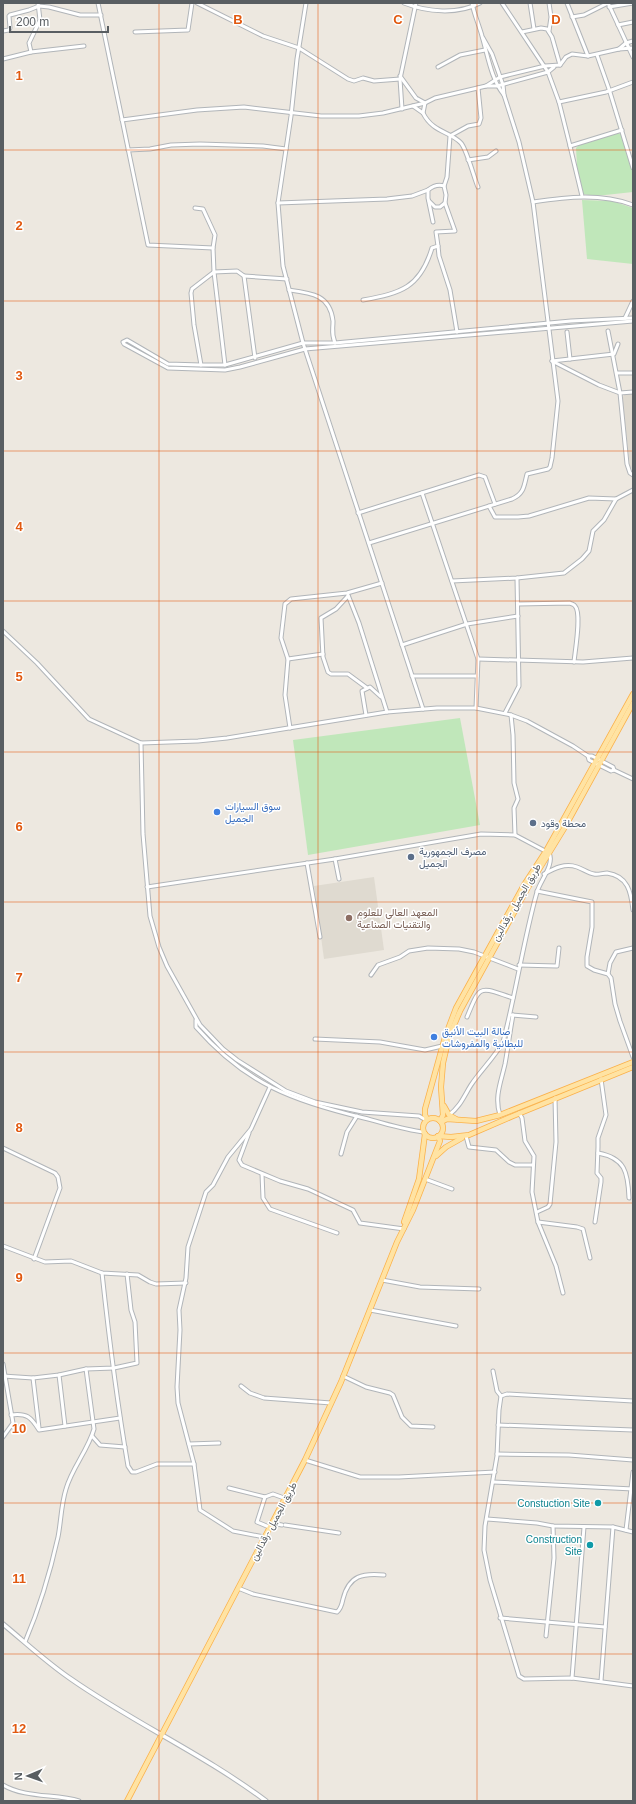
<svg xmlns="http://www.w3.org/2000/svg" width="636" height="1804" viewBox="0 0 636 1804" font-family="Arial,Vazirmatn,sans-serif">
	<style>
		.education { fill: #dfdad0 }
		.green { fill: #c0e7ba }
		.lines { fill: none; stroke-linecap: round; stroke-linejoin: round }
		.minor-casing { stroke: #b1b5b9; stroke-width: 5 }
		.tertiary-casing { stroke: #b1b5b9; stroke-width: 5.5 }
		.primary-casing { stroke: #fbb14a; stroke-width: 6 }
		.minor { stroke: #fff; stroke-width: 3 }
		.tertiary { stroke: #fff; stroke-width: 3.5 }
		.primary { stroke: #ffe3a3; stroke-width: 4.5 }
		.grid { fill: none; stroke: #e15910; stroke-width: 1; stroke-opacity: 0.55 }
		.shop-dot { fill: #3f7fe0; stroke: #fff; stroke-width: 1.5 }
		.service-dot { fill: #5c6f8a; stroke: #fff; stroke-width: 1.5 }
		.education-dot { fill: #8d6e63; stroke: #fff; stroke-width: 1.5 }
		.culture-dot { fill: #0f9aa8; stroke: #fff; stroke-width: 1.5 }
		.labels { text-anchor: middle; stroke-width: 3; stroke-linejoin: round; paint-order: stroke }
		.shop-label { font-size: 10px; fill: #366cbe; stroke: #fff; text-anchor: start }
		.service-label { font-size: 10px; fill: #4e5e75; stroke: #fff; text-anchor: start }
		.street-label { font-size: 10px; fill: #595e62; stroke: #fff }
		.education-label { font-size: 10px; fill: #785e54; stroke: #fff; text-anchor: start }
		.culture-label { font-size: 10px; fill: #0d838f; stroke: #fff; text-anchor: end }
		.grid-label { font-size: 13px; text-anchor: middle; font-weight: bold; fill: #e15910; stroke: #fff; stroke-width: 3; stroke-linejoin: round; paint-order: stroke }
	</style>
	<rect width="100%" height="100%" fill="#ede8e0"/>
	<!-- education -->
	<g class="education">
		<polygon points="625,394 633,394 633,471 630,466 622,398"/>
		<polygon points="374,877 384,950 324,959 314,886"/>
	</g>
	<!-- green -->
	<g class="green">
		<polygon points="617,133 621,134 633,174 633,192 596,196 582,194 577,166 576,148 579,145"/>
		<polygon points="582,200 612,201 633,208 633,264 587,259"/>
		<polygon points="460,718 480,825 308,855 293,740"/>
	</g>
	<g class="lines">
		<defs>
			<g id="minor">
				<polyline points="98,3 148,245 213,248"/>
				<polyline points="197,3 263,36 299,48 348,79 354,81 363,78 374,81 400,79"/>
				<polyline points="306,3 297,59 291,116 278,203 283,266 303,343 423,709"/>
				<path d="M404 3C427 12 457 15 480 3"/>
				<path d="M472 3C474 14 479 25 482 36 488 56 491 79 504 95"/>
				<polyline points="502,3 548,72 559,102 570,146 622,130"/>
				<polyline points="530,3 534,29"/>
				<polyline points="549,3 551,17 549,31"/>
				<polyline points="567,3 588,56"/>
				<polyline points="608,3 633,57"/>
				<polyline points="609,7 633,3"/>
				<polyline points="572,17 584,15 608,3"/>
				<polyline points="618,25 633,22"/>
				<polyline points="3,31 9,30 10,28 9,16 10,15 29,10 39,6 49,7 80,15 101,15"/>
				<polyline points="135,32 188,30 192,3"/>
				<polyline points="522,32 541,28 547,29 552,37 560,65"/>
				<polyline points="619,49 626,43 633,41"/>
				<polyline points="31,52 29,43 40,20 38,3"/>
				<polyline points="597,55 609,89 633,168"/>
				<polyline points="3,59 31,52 84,46"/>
				<polyline points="438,67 460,55 485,50"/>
				<path d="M400 76 416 98 425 103 423 113C433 133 450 131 461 143 467 150 474 178 478 187"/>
				<polyline points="486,86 500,77 545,66 560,65 566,57 572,54 588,56 619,49 633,48"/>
				<polyline points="559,102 606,92 633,82"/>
				<polyline points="413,106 423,113"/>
				<polyline points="402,109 400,79 416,3"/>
				<polyline points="122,120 197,110 244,107 321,116 359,116 383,113 425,103 435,98 486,86 497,86 548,72 554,67"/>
				<polyline points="570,146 582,196"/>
				<polyline points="128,150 150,149 171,145 200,144 263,146 286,149"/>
				<polyline points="468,160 488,157 496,151"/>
				<polyline points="444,186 447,177 450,136 468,126 479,124 481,118 478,88"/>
				<polyline points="429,201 435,207 440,207 445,203"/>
				<path d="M533 202C567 197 600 193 633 205"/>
				<polyline points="278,203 387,199 412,196 428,190"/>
				<polyline points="195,208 203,209 215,235 213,248 214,272 225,365"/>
				<polyline points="438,246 439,256 450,290 457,332"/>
				<polyline points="244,276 287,279"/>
				<path d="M289 290C312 293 330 295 333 321 333 331 331 333 335 343"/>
				<path d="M363 300C401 293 420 288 432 248L438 246 436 232 455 231 445 203 446 195 444 186C438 184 433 186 428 190V198L433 222"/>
				<polyline points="625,318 633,301"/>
				<polyline points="608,331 620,393 627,464 630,473 633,475"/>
				<polyline points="567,332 570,359"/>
				<polyline points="255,358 244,276 237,271 214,272 192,289 191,293 194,325 201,365 225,365 303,343 335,343 571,321 633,318"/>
				<polyline points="552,361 599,385 620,393 633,392"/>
				<polyline points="552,361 614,354 618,344"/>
				<polyline points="201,365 168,364 127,340 123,342 124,344 168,368 225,370 240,367 305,349 633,321"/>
				<polyline points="617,373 633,373"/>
				<polyline points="422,493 478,659 476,708"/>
				<polyline points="489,506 495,517 518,517 529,516 589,498 616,499 633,490"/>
				<polyline points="358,513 479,475 485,477 495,504"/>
				<path d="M369 543 512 499C524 494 524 486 527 474L548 469 550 467 552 458 558 401 533 202 519 142 504 95 503 85 492 54 483 38"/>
				<polyline points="452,581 517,578 564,573 582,559 589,551 593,531 604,520 616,499"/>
				<polyline points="348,595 359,623 387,712"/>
				<polyline points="348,596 336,609 321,618 323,657 328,672 331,674 348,674 367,688"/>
				<path d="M518 604 570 603C571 604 574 604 575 606 582 613 575 651 574 662"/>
				<polyline points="3,631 37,663 89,719 141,743 198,741 227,738 387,712 437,708 476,708 511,715 527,721 573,746 588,756 589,760 611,771 614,770"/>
				<polyline points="402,645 467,624 518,616"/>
				<polyline points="288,659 323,654"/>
				<polyline points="478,659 583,662 633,658"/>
				<polyline points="412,676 477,676"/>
				<polyline points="505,713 519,686 517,578"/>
				<polyline points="366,715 362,691 370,687 381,697"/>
				<polyline points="511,715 513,735 514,783 518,799 514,808 515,835"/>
				<polyline points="290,728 285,695 288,659 281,638 285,604 291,599 347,593 382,583"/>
				<polyline points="141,743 143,834 150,916 159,947 167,966 200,1025 223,1049 237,1060 286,1091 315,1102 362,1112 419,1116 426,1120"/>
				<polyline points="588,756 592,756 613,767 614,770 633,779"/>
				<polyline points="335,859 339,879"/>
				<polyline points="307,863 320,937"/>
				<path d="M544 874C555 868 565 863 577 867 583 869 588 873 594 874 598 875 603 873 607 873 628 876 631 892 633 910"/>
				<path d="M147 887 335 859 481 834 515 835 549 853C555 864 540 881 537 892 523 942 516 993 503 1042 494 1058 481 1070 471 1085 464 1096 460 1107 449 1115"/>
				<polyline points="537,891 592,902 592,927 587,957 587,966 594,970 608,974 611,978 615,1004 620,1021 633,1057"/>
				<polyline points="519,965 557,966 559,948"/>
				<polyline points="608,974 610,963 616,952 633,948"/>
				<polyline points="371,975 378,965 400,957 409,951 428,948 459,949 474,952 518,969"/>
				<polyline points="512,1015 536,1017"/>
				<path d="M467 1017C481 983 479 987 513 998"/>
				<path d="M196 1020V1027C246 1084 293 1101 364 1118 384 1123 404 1130 424 1132"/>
				<polyline points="315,1039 380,1042 425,1050 442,1046"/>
				<polyline points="519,1113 522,1118 525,1141 534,1156 532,1192 538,1222 556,1266 563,1293"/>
				<path d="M500 1115C494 1097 501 1082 505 1064 508 1048 510 1031 513 1015"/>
				<polyline points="249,1133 239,1160 242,1165 280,1181 308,1189 353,1210 360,1223 404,1229"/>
				<polyline points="466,1136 469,1147 496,1150 509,1162 515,1165 533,1165"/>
				<polyline points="3,1148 55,1173 58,1177 60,1188 34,1259"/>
				<path d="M598 1153C625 1158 628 1172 629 1198"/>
				<polyline points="341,1154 347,1132 357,1116"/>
				<polyline points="262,1174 263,1198 270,1209 337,1233"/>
				<polyline points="425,1179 452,1189"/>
				<polyline points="537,1212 548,1207 550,1204 556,1142 555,1098"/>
				<polyline points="538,1222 577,1227 583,1229 590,1258"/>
				<polyline points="595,1222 601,1182 601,1178 597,1173 598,1147 598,1138 606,1115 601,1079"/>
				<polyline points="3,1246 45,1262 71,1261 102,1273 138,1275 150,1282 156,1284 186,1283"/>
				<path d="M102 1273C109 1338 117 1402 128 1466L132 1472H136L157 1464H194"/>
				<polyline points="382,1280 420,1287 479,1289"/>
				<polyline points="370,1310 456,1326"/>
				<polyline points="3,1364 13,1423 3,1437"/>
				<polyline points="493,1371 497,1391 501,1396 499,1410 497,1456 485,1526 484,1550 490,1580 519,1676 524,1679 572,1678 633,1686"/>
				<polyline points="59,1375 65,1426"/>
				<polyline points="3,1376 33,1378 59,1375 86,1369 114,1368 137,1363 135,1322 131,1310 127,1274"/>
				<polyline points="343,1376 366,1387 390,1393 393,1395 402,1417 411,1426 433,1427"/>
				<polyline points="33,1378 39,1428"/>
				<polyline points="241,1386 250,1393 264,1398 331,1403"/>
				<polyline points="501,1396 507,1394 633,1401"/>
				<path d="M11 1415C27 1413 31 1417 39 1430L120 1418"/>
				<polyline points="498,1425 633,1430"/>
				<polyline points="92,1436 100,1445 125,1447"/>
				<polyline points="189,1444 219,1443"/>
				<polyline points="497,1454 569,1455 633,1460"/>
				<polyline points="305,1460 360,1477 399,1477 495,1472"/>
				<polyline points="493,1482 633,1489"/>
				<polyline points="229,1488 265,1497"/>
				<polyline points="487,1519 537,1523 553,1526 613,1527 633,1532"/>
				<polyline points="271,1523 282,1525"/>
				<polyline points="285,1525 339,1533"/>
				<polyline points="269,1527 257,1522 265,1497 273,1494 284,1498"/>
				<polyline points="626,1530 633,1472"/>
				<polyline points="264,1537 233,1531 200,1510 194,1464 178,1403 177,1387 180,1330 179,1310 186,1278 188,1247 206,1192 213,1185 228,1157 251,1129 270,1087"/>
				<path d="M238 1588 253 1594 337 1612C341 1609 342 1604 343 1599 349 1575 363 1573 384 1575"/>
				<polyline points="500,1618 605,1627"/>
				<polyline points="546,1636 554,1558 553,1526"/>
				<path d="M25 1642C39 1609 50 1573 58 1537 61 1522 61 1505 66 1489 72 1468 88 1450 94 1429L86 1369"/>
				<polyline points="572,1678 584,1527"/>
				<polyline points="601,1681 613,1527"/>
				<path d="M3 1785C25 1798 56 1794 79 1801"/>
			</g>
			<path id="tertiary" d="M3 1624C25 1642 47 1663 71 1679 134 1723 205 1755 266 1801"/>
			<g id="primary">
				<polyline points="444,1106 449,1115 456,1119"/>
				<circle cx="433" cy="1128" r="10"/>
				<polyline points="427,1119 425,1115 425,1109 445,1037 456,1008 524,885 546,851 633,694"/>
				<polyline points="440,1121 443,1115 441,1087 443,1063 449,1037 460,1011 527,889 565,827 633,703"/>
				<polyline points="441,1122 447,1119 476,1121 500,1115 633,1062"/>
				<polyline points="438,1136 451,1137 469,1135 513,1116 633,1067"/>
				<polyline points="436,1156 446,1147 462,1138"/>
				<polyline points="404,1222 419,1179 425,1134"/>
				<polyline points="127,1801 305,1460 341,1382 397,1242 413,1210 440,1141 438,1136"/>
			</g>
		</defs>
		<!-- minor casing -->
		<use href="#minor" class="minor-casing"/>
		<!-- tertiary casing -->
		<use href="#tertiary" class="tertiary-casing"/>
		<!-- primary casing -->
		<use href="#primary" class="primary-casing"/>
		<!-- minor -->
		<use href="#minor" class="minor"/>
		<!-- tertiary -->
		<use href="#tertiary" class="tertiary"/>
		<!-- primary -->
		<use href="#primary" class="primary"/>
	</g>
	<!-- grid -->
	<path class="grid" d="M159 3V1801M318 3V1801M477 3V1801M3 150H633M3 301H633M3 451H633M3 601H633M3 752H633M3 902H633M3 1052H633M3 1203H633M3 1353H633M3 1503H633M3 1654H633"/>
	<!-- markers -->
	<g class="shop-dot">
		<circle cx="217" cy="812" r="4"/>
		<circle cx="434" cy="1037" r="4"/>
	</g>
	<g class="service-dot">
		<circle cx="533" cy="823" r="4"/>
		<circle cx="411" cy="857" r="4"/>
	</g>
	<circle class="education-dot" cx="349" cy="918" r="4"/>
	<g class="culture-dot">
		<circle cx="598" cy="1503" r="4"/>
		<circle cx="590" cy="1545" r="4"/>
	</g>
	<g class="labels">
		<!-- shop labels -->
		<g class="shop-label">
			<text x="225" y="810">سوق السيارات<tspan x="225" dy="12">الجميل</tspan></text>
			<text x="442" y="1035">صالة البيت الأنيق<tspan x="442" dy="12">للبطانية والمفروشات</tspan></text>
		</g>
		<!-- service labels -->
		<g class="service-label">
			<text x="541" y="827">محطة وقود</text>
			<text x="419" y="855">مصرف الجمهورية<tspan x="419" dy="12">الجميل</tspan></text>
		</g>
		<!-- street labels -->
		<g class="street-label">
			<text transform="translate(516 902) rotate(-60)" y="4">طريق الجميل -رقدالين</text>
			<text transform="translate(273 1521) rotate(-62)" y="4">طريق الجميل -رقدالين</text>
		</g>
		<!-- education labels -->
		<g class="education-label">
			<text x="357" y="916">المعهد العالي للعلوم<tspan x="357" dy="12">والتقنيات الصناعية</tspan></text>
		</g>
		<!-- culture labels -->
		<g class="culture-label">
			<text x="590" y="1507">Constuction Site</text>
			<text x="582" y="1543">Construction<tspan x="582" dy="12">Site</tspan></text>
		</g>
	</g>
	<g class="grid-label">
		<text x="238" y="24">B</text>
		<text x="398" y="24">C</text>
		<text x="556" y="24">D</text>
		<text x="19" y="80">1</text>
		<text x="19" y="230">2</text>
		<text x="19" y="380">3</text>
		<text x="19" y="531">4</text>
		<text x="19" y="681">5</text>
		<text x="19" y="831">6</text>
		<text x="19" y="982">7</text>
		<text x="19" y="1132">8</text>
		<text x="19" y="1282">9</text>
		<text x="19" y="1433">10</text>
		<text x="19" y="1583">11</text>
		<text x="19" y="1733">12</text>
	</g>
	<!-- border -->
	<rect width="636" height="1804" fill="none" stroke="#595e62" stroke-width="8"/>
	<!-- north arrow -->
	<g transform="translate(28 1776) rotate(268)" stroke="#ffffff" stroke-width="3" paint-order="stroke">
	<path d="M0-3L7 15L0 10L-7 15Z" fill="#595e62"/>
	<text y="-6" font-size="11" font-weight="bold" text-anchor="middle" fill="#595e62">N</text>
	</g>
	<!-- scale -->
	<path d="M10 26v6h98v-6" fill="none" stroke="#595e62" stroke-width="2"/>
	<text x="16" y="26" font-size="12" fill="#595e62" stroke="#ffffff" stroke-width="3" paint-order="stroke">200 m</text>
</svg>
